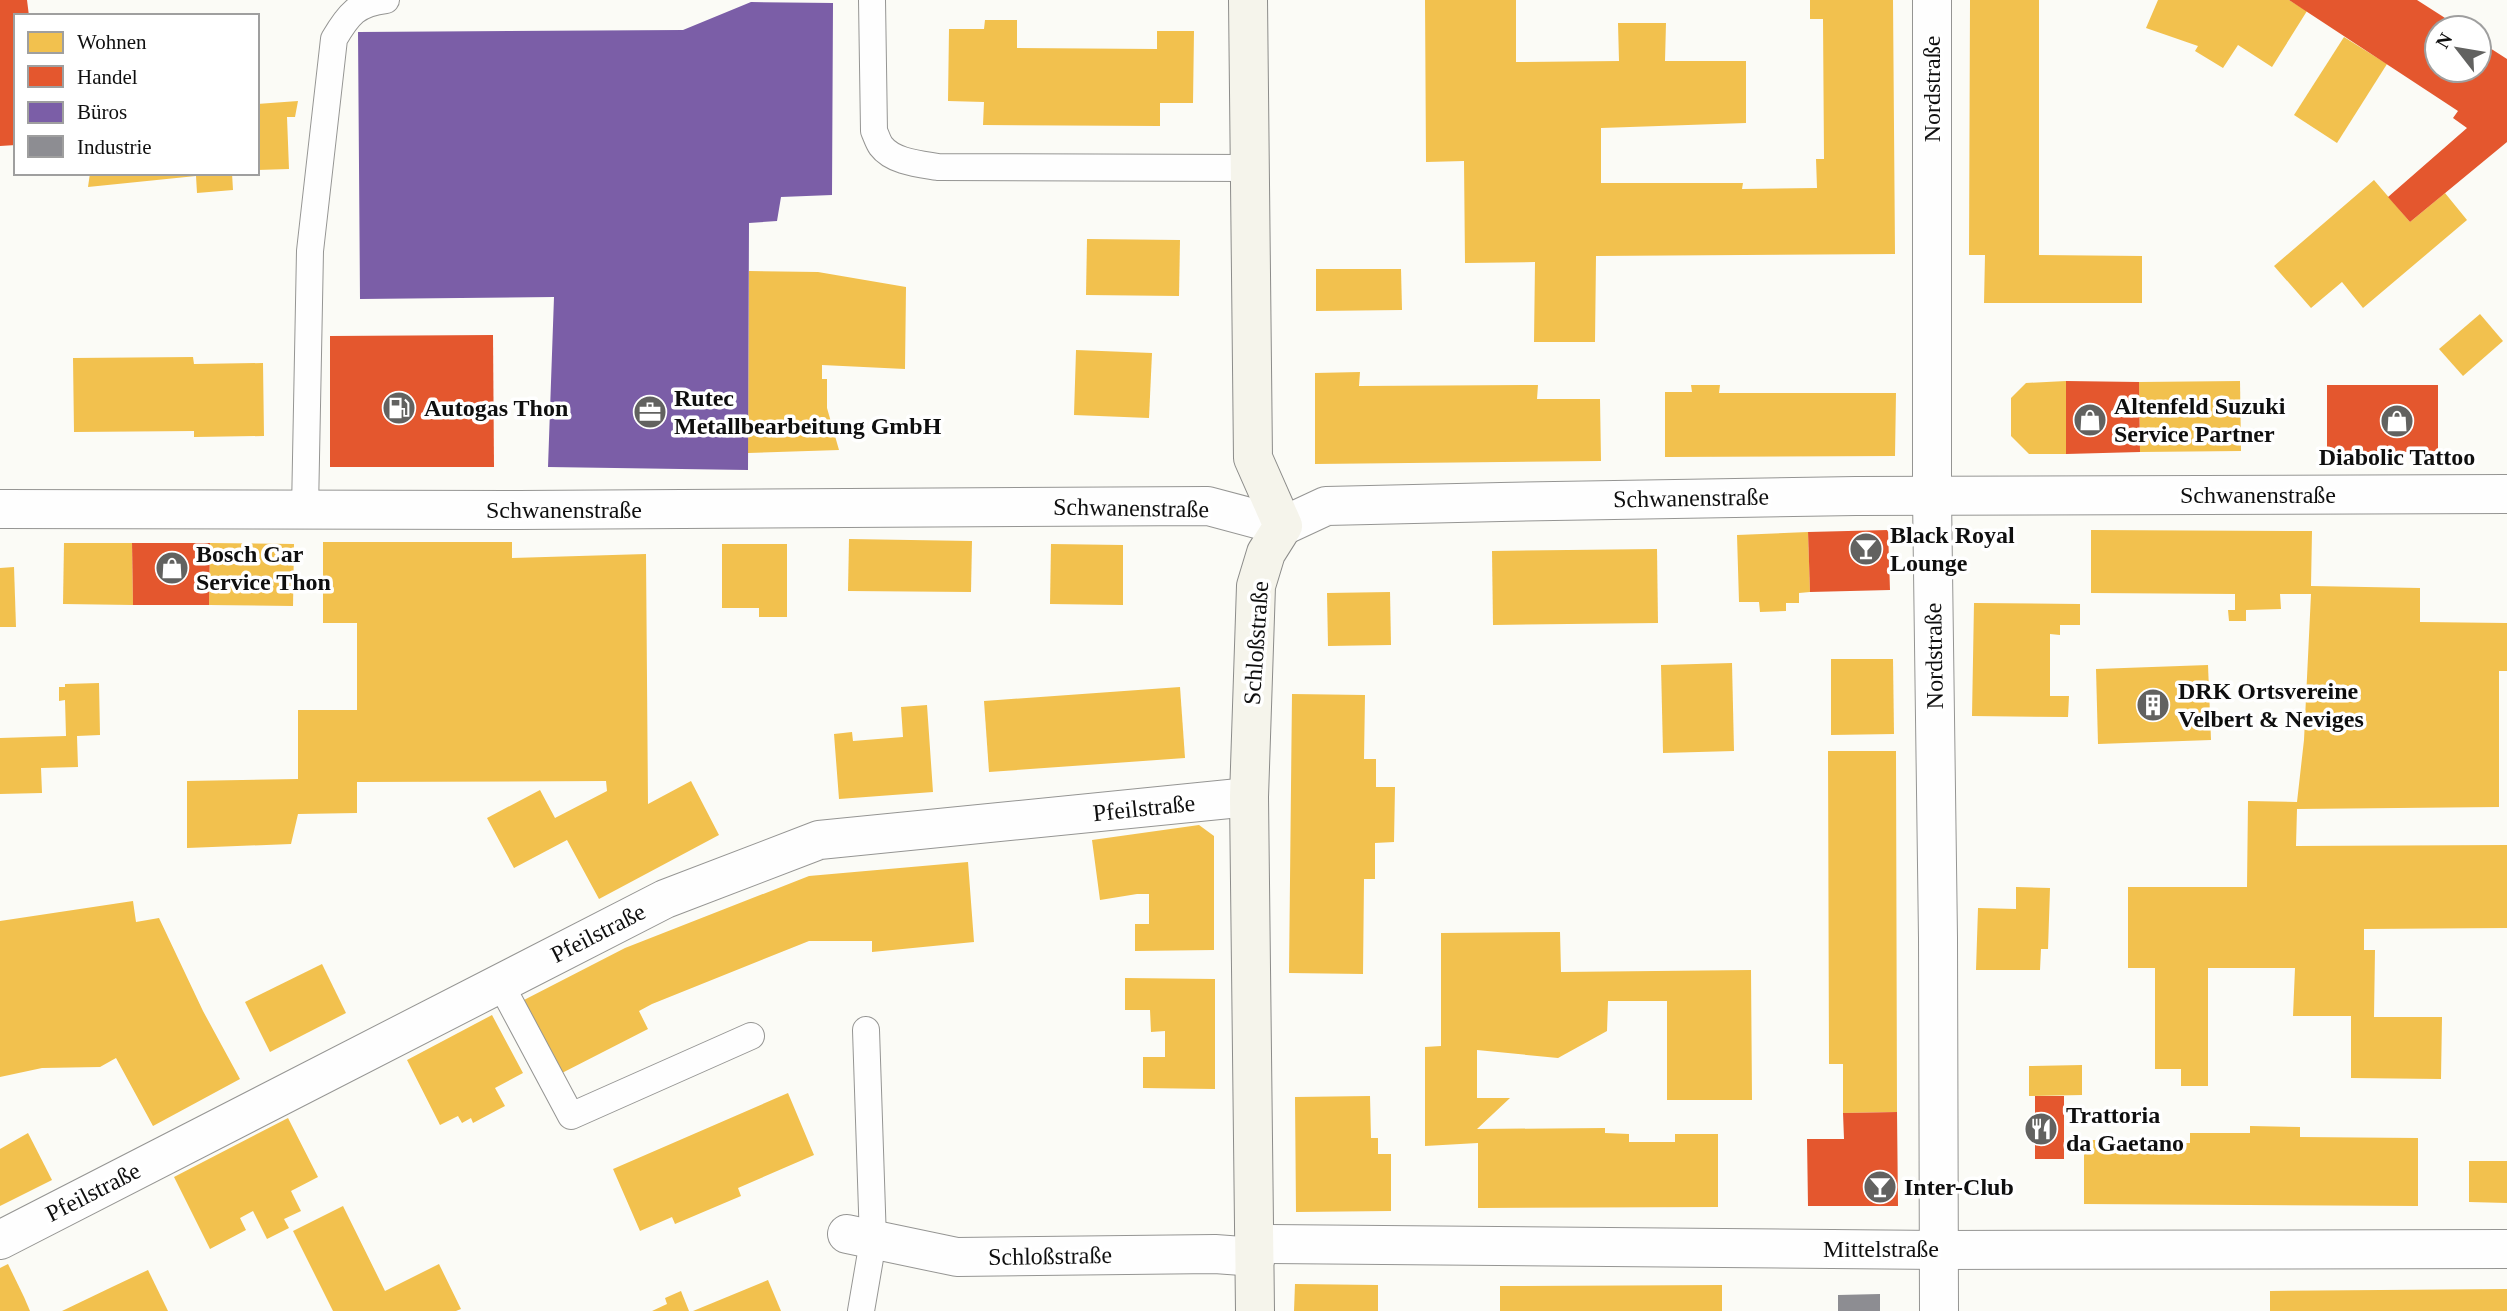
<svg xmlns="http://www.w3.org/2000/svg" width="2507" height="1311" viewBox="0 0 2507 1311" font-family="Georgia,serif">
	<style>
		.homes { fill: #f2c14e }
		.shops { fill: #e4572e }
		.offices { fill: #7b5ea7 }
		.industry { fill: #8d8d92 }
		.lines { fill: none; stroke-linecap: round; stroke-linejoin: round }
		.service-casing { stroke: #959593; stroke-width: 28 }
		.minor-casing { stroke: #959593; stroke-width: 40 }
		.tertiary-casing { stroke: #959593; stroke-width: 40 }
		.secondary-casing { stroke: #8c8c8a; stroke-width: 40 }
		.service { stroke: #fefefe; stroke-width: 26 }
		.minor { stroke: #fefefe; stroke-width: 38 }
		.tertiary { stroke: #fefefe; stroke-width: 38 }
		.secondary { stroke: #f5f4eb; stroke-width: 38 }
		.labels { text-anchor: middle; stroke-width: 7; stroke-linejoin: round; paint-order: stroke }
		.street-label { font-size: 24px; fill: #0f0f0f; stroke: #fff }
		.poi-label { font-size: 24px; font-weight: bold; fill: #0f0f0f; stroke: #fff; text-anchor: start }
	</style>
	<rect width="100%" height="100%" fill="#fbfbf6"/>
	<!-- homes -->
	<g class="homes">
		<polygon points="1425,0 1516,0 1516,62 1619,61 1618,23 1666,23 1665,61 1746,61 1746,123 1601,128 1601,183 1743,183 1742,189 1817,188 1816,159 1824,159 1823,19 1810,19 1810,0 1893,0 1895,254 1596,256 1595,342 1534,342 1535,262 1465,263 1464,161 1426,162"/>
		<polygon points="1970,0 2039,0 2039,255 2142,256 2142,303 1984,303 1985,255 1969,255"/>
		<polygon points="2158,0 2289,0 2307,11 2272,67 2238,45 2223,68 2195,51 2198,46 2146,28"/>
		<polygon points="985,20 1017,20 1017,48 1157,49 1157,31 1194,31 1193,103 1160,103 1160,126 983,125 984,102 948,101 949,29 984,29"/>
		<polygon points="2344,37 2387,64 2337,143 2294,115"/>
		<polygon points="298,101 295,117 287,117 289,169 257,170 257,104"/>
		<polygon points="90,173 232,173 233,190 197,193 196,176 88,187"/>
		<polygon points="2374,180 2410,222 2445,193 2467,220 2363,308 2342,282 2311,308 2274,266"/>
		<polygon points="1087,239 1180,240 1179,296 1086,295"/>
		<polygon points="1316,269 1401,269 1402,310 1316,311"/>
		<polygon points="749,271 818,272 906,287 905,369 822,365 822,379 827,379 827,408 839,450 748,453"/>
		<polygon points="2480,314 2503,341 2463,376 2439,349"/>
		<polygon points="1076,350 1152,353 1149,418 1074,415"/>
		<polygon points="193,357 194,364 263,363 264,436 194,437 194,431 74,432 73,358"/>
		<polygon points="1360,372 1359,386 1538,385 1537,399 1600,399 1601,461 1315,464 1315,373"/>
		<polygon points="2066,381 2066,454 2029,454 2011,436 2011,398 2026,383"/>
		<polygon points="2240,381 2241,451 2140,452 2139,382"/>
		<polygon points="1691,385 1720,385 1719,393 1896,393 1895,456 1665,457 1665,392 1692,392"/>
		<polygon points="2091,530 2312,531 2311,586 2420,588 2420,622 2507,623 2507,671 2499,671 2499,807 2297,809 2296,846 2507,845 2507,928 2364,929 2364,950 2375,950 2374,1017 2442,1017 2441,1079 2351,1078 2351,1016 2293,1016 2295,968 2208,968 2208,1086 2181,1086 2181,1069 2155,1069 2155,968 2128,968 2128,887 2247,887 2248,801 2297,802 2304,740 2311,594 2280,594 2281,609 2246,610 2246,621 2229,621 2228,610 2235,610 2235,594 2091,593"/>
		<polygon points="1808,532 1810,592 1799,593 1799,603 1786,603 1786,611 1760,612 1759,602 1739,602 1737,535"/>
		<polygon points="849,539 972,541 971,592 848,591"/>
		<polygon points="323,542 512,542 512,558 646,554 648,804 691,781 719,835 599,899 567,840 514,868 487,818 540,790 555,818 607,791 606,781 357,782 357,813 298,814 291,844 187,848 187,781 298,779 298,710 357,710 357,623 323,623"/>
		<polygon points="64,543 132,543 133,605 63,604"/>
		<polygon points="210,543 294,544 293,606 209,605"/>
		<polygon points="722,544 787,544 787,617 759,617 759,608 722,608"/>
		<polygon points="1051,544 1123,545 1123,605 1050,604"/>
		<polygon points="1657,549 1658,623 1493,625 1492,551"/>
		<polygon points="14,567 16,627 0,627 0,568"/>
		<polygon points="1390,592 1391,645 1328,646 1327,593"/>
		<polygon points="1974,603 2080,604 2080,625 2060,625 2060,635 2050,634 2050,696 2069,696 2068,717 1972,716"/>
		<polygon points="1831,659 1893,659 1894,734 1831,735"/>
		<polygon points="1732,663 1734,751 1663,753 1661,665"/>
		<polygon points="2208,665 2211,740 2098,744 2096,669"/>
		<polygon points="99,683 100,735 77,736 78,767 41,768 42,793 0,794 0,738 66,736 65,700 59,701 59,687 65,687 65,684"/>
		<polygon points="1180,687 1185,758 989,772 984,701"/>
		<polygon points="1292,694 1365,695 1364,759 1376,759 1376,787 1395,787 1394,842 1375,843 1375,879 1364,879 1363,974 1289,973"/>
		<polygon points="927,705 933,792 839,799 834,734 852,732 853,741 903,737 901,707"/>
		<polygon points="1828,751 1896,751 1897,1112 1843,1113 1843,1064 1829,1064"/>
		<polygon points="1199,825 1214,836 1214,950 1135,951 1135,924 1149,924 1149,894 1137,894 1100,900 1092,840"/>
		<polygon points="968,862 974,942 872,952 872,941 809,941 652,1004 639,1011 648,1029 560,1074 522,1001 625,948 809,876"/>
		<polygon points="2016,887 2050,888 2048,949 2041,949 2040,970 1976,970 1978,908 2016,909"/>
		<polygon points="133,901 136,922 159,918 203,1011 240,1079 153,1126 116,1058 100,1067 42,1068 0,1077 0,921"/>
		<polygon points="1560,932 1561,972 1751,970 1752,1100 1667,1100 1667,1001 1608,1001 1607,1031 1558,1058 1477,1050 1477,1098 1510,1098 1477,1129 1605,1128 1605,1133 1629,1134 1629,1142 1675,1142 1675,1134 1718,1134 1718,1207 1478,1208 1478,1143 1425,1146 1425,1047 1441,1046 1441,933"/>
		<polygon points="322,964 346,1013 270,1052 245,1002"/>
		<polygon points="1125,978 1215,979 1215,1089 1143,1088 1143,1057 1165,1057 1165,1031 1151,1032 1150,1010 1125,1010"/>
		<polygon points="492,1015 523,1073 495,1088 505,1106 473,1123 471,1118 462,1123 458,1116 440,1125 407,1060"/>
		<polygon points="2082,1065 2082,1095 2029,1096 2029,1066"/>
		<polygon points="788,1093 814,1155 738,1188 741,1196 675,1224 672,1217 640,1231 613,1169"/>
		<polygon points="1370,1096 1371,1138 1378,1138 1378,1154 1391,1154 1391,1211 1296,1212 1295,1097"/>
		<polygon points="288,1118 318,1177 291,1191 301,1211 284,1219 289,1228 267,1239 253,1211 240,1218 246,1230 210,1249 174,1177"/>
		<polygon points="2250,1126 2300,1127 2300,1137 2418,1138 2418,1206 2084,1204 2084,1140 2156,1140 2156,1143 2190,1143 2190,1133 2250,1133"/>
		<polygon points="28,1133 52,1180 0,1206 0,1149"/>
		<polygon points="2469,1161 2507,1161 2507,1203 2469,1202"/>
		<polygon points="343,1206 385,1291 439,1264 461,1309 456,1311 333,1311 293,1231"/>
		<polygon points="8,1264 24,1297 30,1311 0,1311 0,1268"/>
		<polygon points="148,1270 168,1311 62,1311 112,1287"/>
		<polygon points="768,1280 781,1311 693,1311"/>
		<polygon points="1295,1284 1378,1285 1378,1311 1294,1311"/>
		<polygon points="1722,1285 1722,1311 1500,1311 1500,1286"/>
		<polygon points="2507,1289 2507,1311 2270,1311 2270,1291"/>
		<polygon points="681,1291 689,1311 652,1311 667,1304 665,1298"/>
	</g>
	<!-- shops -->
	<g class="shops">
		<polygon points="0,0 27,0 29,16 16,16 16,145 0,146"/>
		<polygon points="2289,0 2417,0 2442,16 2460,28 2437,28 2437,70 2479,70 2479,41 2507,59 2507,142 2410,222 2388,197 2467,128 2453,118 2458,111"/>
		<polygon points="493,335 494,467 330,467 330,336"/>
		<polygon points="2066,381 2139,382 2140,452 2066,454"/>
		<rect x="2327" y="385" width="111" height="67"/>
		<polygon points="1888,530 1890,590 1810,592 1808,532"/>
		<polygon points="132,543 210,543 209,605 133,605"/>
		<rect x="2035" y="1096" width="29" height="63"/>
		<polygon points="1897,1112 1898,1206 1808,1206 1807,1139 1844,1139 1843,1113"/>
	</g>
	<!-- offices -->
	<polygon class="offices" points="751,2 833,3 832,195 781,197 777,221 749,223 748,470 548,467 554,297 360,299 358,32 683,30"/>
	<!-- industry -->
	<polygon class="industry" points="1880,1294 1880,1311 1838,1311 1838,1295"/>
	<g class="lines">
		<defs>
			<g id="service">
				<path d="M872 0 874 131C876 135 878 142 881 146 893 162 920 164 938 167L1250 168"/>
				<path d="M305 510 310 251 334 39C348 15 357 3 386 0"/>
				<polyline points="500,983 571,1116 751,1036"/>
				<polyline points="861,1311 873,1241 866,1030"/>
			</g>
			<g id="minor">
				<polyline points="1932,0 1932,497 1938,938 1939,1311"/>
				<polyline points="0,509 518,510 1208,506 1283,526"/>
				<polyline points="847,1234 957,1257 1215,1254 1256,1257"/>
				<polyline points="0,1240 665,899 819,840 1249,797"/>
				<polyline points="1256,1244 1939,1250 2507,1249"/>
			</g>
			<polyline id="tertiary" points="1283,526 1326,506 1501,502 1856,496 2507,494"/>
			<polyline id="secondary" points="1248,0 1253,458 1283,526 1266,553 1256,586 1249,797 1255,1311"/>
		</defs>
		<!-- service casing -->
		<use href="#service" class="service-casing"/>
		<!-- minor casing -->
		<use href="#minor" class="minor-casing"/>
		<!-- tertiary casing -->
		<use href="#tertiary" class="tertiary-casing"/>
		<!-- secondary casing -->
		<use href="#secondary" class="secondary-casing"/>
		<!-- service -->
		<use href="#service" class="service"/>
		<!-- minor -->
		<use href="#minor" class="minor"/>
		<!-- tertiary -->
		<use href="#tertiary" class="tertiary"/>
		<!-- secondary -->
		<use href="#secondary" class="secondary"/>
	</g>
	<!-- icons -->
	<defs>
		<symbol id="fuel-disc" viewBox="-11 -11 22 22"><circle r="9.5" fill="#626260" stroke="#fff"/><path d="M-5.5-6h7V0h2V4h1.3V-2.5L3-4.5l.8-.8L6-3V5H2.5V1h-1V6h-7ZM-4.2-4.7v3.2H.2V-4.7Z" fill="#fff"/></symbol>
		<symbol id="office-disc" viewBox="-11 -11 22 22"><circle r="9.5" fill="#626260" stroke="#fff"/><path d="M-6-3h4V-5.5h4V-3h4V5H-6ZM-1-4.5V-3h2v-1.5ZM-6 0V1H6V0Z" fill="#fff"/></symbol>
		<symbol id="shop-disc" viewBox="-11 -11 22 22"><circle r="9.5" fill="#626260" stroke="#fff"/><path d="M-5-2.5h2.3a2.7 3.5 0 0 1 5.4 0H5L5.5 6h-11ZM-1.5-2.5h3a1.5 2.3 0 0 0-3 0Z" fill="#fff"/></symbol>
		<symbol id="bar-disc" viewBox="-11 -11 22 22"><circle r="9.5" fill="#626260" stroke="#fff"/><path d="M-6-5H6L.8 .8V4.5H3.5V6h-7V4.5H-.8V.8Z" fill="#fff"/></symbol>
		<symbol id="building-disc" viewBox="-11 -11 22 22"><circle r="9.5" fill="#626260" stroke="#fff"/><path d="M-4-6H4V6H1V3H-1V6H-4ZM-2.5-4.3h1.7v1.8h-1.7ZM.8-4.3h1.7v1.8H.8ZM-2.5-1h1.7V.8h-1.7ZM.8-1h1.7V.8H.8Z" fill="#fff"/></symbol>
		<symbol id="restaurant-disc" viewBox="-11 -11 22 22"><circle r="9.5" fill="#626260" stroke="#fff"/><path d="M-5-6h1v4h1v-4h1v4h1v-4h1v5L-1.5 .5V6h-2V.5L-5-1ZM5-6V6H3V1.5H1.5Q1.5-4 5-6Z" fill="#fff"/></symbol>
	</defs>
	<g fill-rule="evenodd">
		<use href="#fuel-disc" x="380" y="389" width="38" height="38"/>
		<use href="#office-disc" x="631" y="393" width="38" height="38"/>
		<use href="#shop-disc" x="2071" y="401" width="38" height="38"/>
		<use href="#shop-disc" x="2378" y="402" width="38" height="38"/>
		<use href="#bar-disc" x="1847" y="530" width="38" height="38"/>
		<use href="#shop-disc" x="153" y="549" width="38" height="38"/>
		<use href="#building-disc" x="2134" y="686" width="38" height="38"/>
		<use href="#restaurant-disc" x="2022" y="1110" width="38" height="38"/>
		<use href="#bar-disc" x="1861" y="1168" width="38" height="38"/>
	</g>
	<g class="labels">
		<!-- street labels -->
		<g class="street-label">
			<text transform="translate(1932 89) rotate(-90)" y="8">Nordstraße</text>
			<text x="2258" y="503">Schwanenstraße</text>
			<text transform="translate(1691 498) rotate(-1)" y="8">Schwanenstraße</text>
			<text transform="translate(1131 508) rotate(1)" y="8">Schwanenstraße</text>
			<text x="564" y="518">Schwanenstraße</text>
			<text transform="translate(1256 643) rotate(-86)" y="8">Schloßstraße</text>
			<text transform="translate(1934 656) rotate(-91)" y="8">Nordstraße</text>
			<text transform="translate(1144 808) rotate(-6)" y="8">Pfeilstraße</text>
			<text transform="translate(598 933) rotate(-27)" y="8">Pfeilstraße</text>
			<text transform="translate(93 1192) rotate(-27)" y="8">Pfeilstraße</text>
			<text x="1881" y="1257">Mittelstraße</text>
			<text transform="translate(1050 1256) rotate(-1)" y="8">Schloßstraße</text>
		</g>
		<!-- poi labels -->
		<g class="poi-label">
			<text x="674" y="406">Rutec<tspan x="674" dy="28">Metallbearbeitung GmbH</tspan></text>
			<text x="2114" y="414">Altenfeld Suzuki<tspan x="2114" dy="28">Service Partner</tspan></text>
			<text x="424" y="416">Autogas Thon</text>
			<text x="2397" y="465" text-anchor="middle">Diabolic Tattoo</text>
			<text x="1890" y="543">Black Royal<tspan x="1890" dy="28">Lounge</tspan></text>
			<text x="196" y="562">Bosch Car<tspan x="196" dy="28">Service Thon</tspan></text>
			<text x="2178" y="699">DRK Ortsvereine<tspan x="2178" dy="28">Velbert &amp; Neviges</tspan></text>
			<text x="2066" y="1123">Trattoria<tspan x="2066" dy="28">da Gaetano</tspan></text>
			<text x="1904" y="1195">Inter-Club</text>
		</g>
	</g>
	<!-- legend -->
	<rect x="14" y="14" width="245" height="161" fill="#ffffff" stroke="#9f9f9f" stroke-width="2"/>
	<rect x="28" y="32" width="35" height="21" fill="#f2c14e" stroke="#9f9f9f" stroke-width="2"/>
	<text x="77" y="49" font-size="21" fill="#0f0f0f">Wohnen</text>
	<rect x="28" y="66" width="35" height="21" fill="#e4572e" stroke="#9f9f9f" stroke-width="2"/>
	<text x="77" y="84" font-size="21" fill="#0f0f0f">Handel</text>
	<rect x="28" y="102" width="35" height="21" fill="#7b5ea7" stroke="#9f9f9f" stroke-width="2"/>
	<text x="77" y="119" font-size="21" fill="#0f0f0f">Büros</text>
	<rect x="28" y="136" width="35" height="21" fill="#8d8d92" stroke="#9f9f9f" stroke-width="2"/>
	<text x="77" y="154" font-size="21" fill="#0f0f0f">Industrie</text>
	<!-- north arrow -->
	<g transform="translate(2458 49) rotate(301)"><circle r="33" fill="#ffffff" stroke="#9f9f9f" stroke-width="2"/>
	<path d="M0-5L12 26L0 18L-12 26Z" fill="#626260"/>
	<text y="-10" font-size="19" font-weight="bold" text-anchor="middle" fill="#0f0f0f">N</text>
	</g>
</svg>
